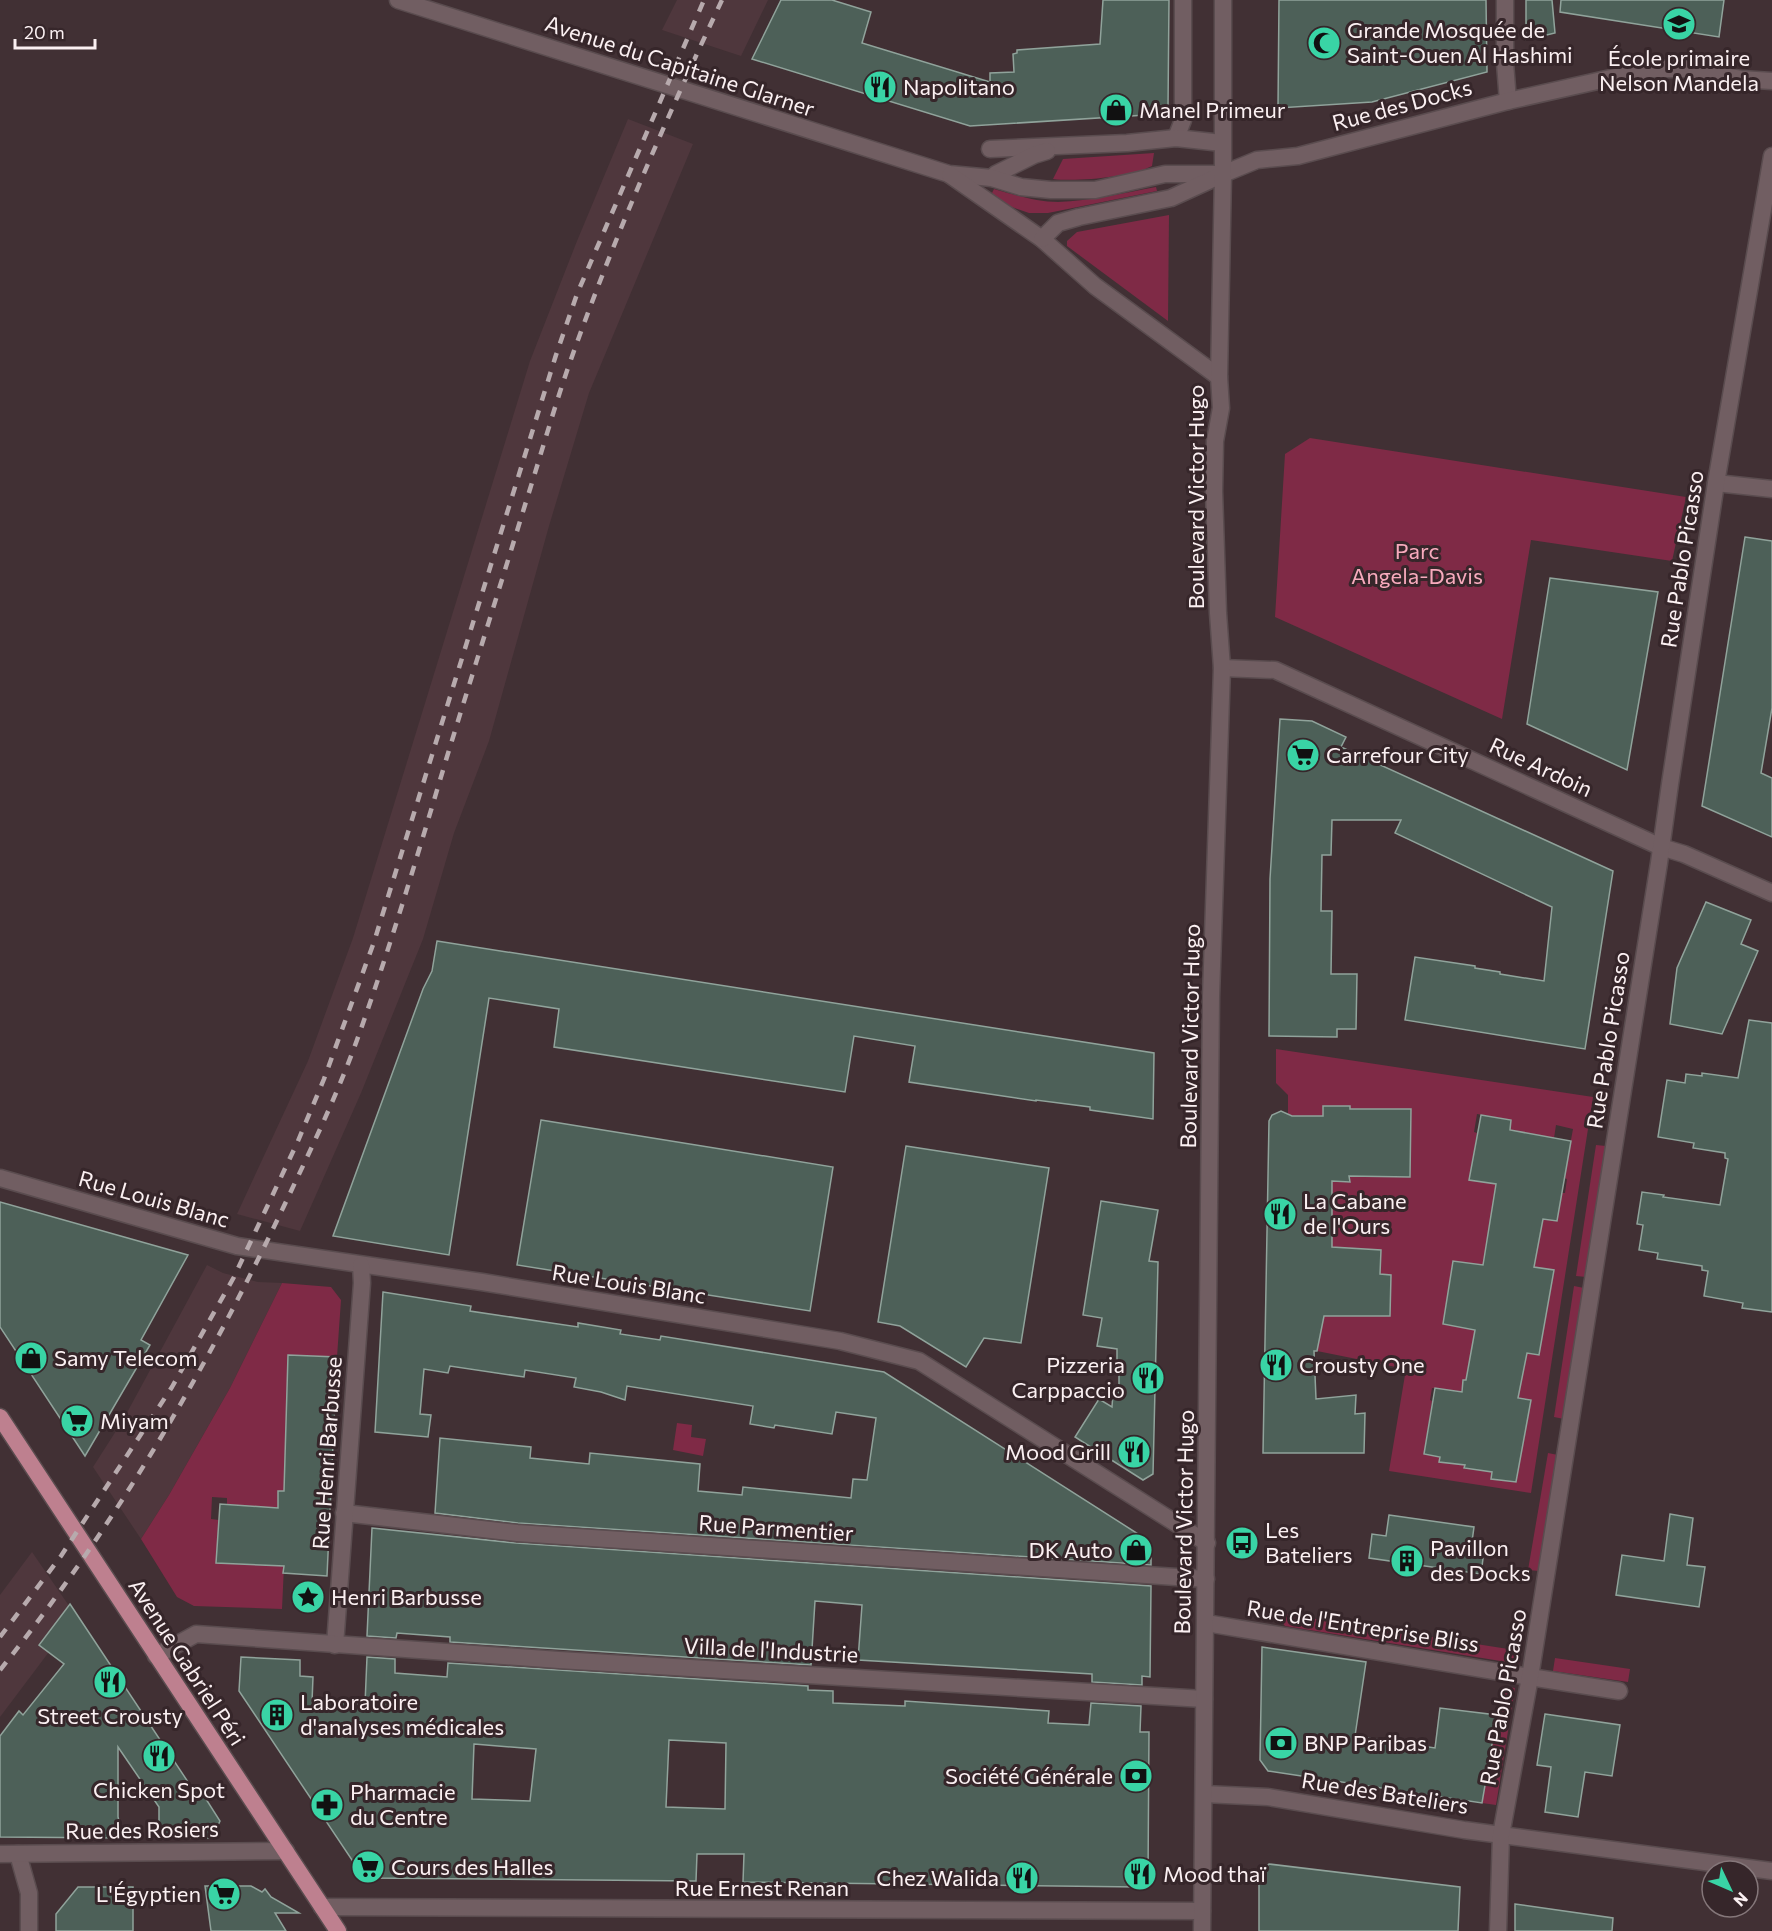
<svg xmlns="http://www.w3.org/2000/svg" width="1772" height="1931" viewBox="0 0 1772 1931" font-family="Commissioner,sans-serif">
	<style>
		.built { fill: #4f373d }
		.green { fill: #7f2a46; fill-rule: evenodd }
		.building { fill: #4d6058; stroke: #90a39b; stroke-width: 1.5; fill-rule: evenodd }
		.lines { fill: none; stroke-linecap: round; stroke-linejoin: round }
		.pedestrian-casing { stroke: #5a4c4f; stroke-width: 19 }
		.minor-casing { stroke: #5a4c4f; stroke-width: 19 }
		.tertiary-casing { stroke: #5a4c4f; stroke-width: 19 }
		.secondary-casing { stroke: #5a4c4f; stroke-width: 19 }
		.primary-casing { stroke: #5a4c4f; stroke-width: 19 }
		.pedestrian { stroke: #715e62; stroke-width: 16 }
		.minor { stroke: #715e62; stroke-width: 16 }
		.tertiary { stroke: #715e62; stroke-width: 16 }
		.secondary { stroke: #715e62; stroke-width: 16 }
		.primary { stroke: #be808f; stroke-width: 16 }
		.rail { stroke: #b7aaad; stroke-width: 4.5; stroke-dasharray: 10 10; stroke-linecap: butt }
		.labels { text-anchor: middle; stroke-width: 6; stroke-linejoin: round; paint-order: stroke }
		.poi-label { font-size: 22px; fill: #fbf0f2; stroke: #36262a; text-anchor: start }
		.street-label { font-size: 22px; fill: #fbf0f2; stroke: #36262a }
		.park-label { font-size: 22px; fill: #f8aabd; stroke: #36262a }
	</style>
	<rect width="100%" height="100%" fill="#413034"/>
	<!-- built -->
	<g class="built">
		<polygon points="677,0 768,0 741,56 662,30"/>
		<polygon points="628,119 693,144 589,393 549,526 489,741 454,833 423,939 361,1093 300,1231 237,1214 308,1061 353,938 530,361 577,241"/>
		<polygon points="207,1265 223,1273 258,1282 282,1283 230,1388 169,1495 141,1539 93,1467 123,1420"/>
		<polygon points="32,1552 76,1616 0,1717 0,1595"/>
	</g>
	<!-- green -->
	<g class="green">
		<path d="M1154 153 1152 166C1131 177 1077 182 1053 179L1063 159Z"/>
		<path d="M1156 187 1157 191 1048 213H1029L1009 206 994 196 992 193 994 189C1015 195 1036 202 1058 202 1091 201 1124 193 1156 187Z"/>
		<polygon points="1169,215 1168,321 1067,246 1067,241 1077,232"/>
		<polygon points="1310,438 1686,497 1672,561 1531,540 1502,719 1275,617 1285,454"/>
		<path d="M1276 1049 1593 1097 1531 1493 1389 1471 1406 1369 1317 1351V1327L1320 1316H1390L1391 1275 1380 1274 1332 1256V1181L1349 1182V1176L1410 1177 1411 1109H1384L1350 1115V1106H1324L1323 1116H1288V1095L1276 1083ZM1477 1114 1511 1120 1510 1130 1554 1138 1556 1125 1573 1129 1564 1178 1567 1179 1565 1193H1562L1543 1219 1534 1267 1554 1271 1539 1355 1527 1353 1518 1398 1531 1401 1516 1482 1492 1479V1472L1465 1468V1465L1439 1462 1440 1457 1424 1454 1432 1401 1430 1400 1432 1388 1448 1390 1460 1403 1463 1380H1466L1475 1330 1443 1324 1453 1261 1483 1265 1496 1184 1469 1180 1477 1133 1474 1132Z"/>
		<polygon points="1596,1145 1606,1146 1586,1277 1576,1276"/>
		<polygon points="282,1283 331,1287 341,1300 337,1357 289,1355 284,1491 278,1491 278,1508 227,1505 227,1498 212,1497 211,1519 219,1520 216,1563 284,1566 282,1609 194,1606 177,1597 141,1539 169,1495 230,1388"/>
		<polygon points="1574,1286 1584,1288 1564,1419 1554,1417"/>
		<polygon points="677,1423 692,1425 691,1437 706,1439 703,1456 673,1450"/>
		<polygon points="1548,1453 1558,1455 1539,1571 1528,1570"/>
		<polygon points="1265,1611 1521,1651 1519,1664 1285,1626 1279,1618 1265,1616"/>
		<polygon points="1555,1658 1630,1669 1628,1682 1553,1671"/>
		<polygon points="1502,1686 1515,1688 1496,1805 1482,1803"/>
	</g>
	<!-- building -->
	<g class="building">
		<polygon points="781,0 832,0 871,12 862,43 990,82 990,73 1014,72 1013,54 1017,53 1017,50 1100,44 1103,0 1169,0 1168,108 1162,114 970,126 752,59"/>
		<polygon points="1279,0 1486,0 1487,72 1372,102 1278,108"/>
		<polygon points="1526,0 1552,0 1555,33 1526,40"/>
		<polygon points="1561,0 1724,0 1719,37 1560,12"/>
		<polygon points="1745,537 1772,541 1772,708 1761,773 1772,778 1772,837 1702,806"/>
		<polygon points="1550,578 1658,592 1627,770 1527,724"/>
		<polygon points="1280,719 1312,721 1346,737 1341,747 1613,871 1585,1049 1405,1020 1415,957 1475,966 1475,968 1500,972 1500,974 1544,981 1552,907 1395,833 1401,820 1332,820 1331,855 1322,855 1321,911 1332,911 1331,974 1357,974 1356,1029 1337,1029 1337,1037 1269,1036 1270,879"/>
		<polygon points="1706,902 1751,920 1741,944 1758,951 1722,1034 1670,1024 1677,968"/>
		<polygon points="437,941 1154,1053 1153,1119 1090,1110 1090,1107 1036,1100 1036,1101 909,1082 915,1046 854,1036 845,1092 554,1047 559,1009 489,998 449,1255 333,1236 423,989 432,971"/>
		<polygon points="1749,1020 1772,1023 1772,1312 1742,1308 1743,1303 1704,1296 1708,1271 1702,1270 1702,1266 1657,1259 1658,1253 1639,1250 1643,1225 1637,1224 1642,1192 1664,1195 1663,1197 1720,1205 1728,1159 1725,1158 1725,1153 1693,1148 1694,1143 1658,1137 1667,1080 1685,1083 1686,1074 1702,1076 1702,1073 1738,1078"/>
		<polygon points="1323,1106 1350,1106 1350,1109 1411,1109 1410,1177 1349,1176 1350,1182 1332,1181 1332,1247 1381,1250 1380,1274 1391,1275 1390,1316 1324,1316 1317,1351 1314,1351 1316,1399 1356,1395 1355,1414 1365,1413 1364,1453 1263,1453 1269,1121 1272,1115 1281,1111 1292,1116 1323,1116"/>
		<polygon points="1481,1115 1511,1120 1510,1130 1571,1141 1557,1221 1543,1219 1534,1267 1554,1270 1539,1355 1527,1353 1518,1398 1531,1400 1516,1482 1491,1479 1492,1472 1464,1468 1465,1465 1439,1462 1440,1457 1424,1454 1435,1388 1462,1392 1463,1380 1466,1380 1475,1330 1443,1324 1453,1261 1483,1265 1496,1184 1469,1180"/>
		<polygon points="541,1120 833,1167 810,1311 517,1265"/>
		<polygon points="906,1146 1049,1168 1021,1343 984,1338 966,1367 900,1326 878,1322"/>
		<polygon points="1101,1201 1158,1210 1149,1261 1158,1262 1153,1474 1143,1480 1075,1437 1099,1399 1112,1407 1113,1393 1119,1393 1119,1364 1117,1361 1117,1349 1097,1346 1102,1318 1083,1315"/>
		<polygon points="0,1202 188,1255 141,1340 150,1345 85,1456 0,1327"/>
		<polygon points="383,1292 471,1306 470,1311 578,1327 578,1323 621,1330 620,1334 660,1340 661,1336 884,1372 1146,1539 1151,1551 1151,1565 518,1523 435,1513 440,1438 531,1447 530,1458 589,1464 590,1453 700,1464 698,1491 742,1495 743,1487 851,1498 853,1479 867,1480 876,1418 836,1412 832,1434 775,1425 774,1428 750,1424 753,1406 627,1386 625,1400 601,1392 574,1387 576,1378 525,1370 524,1377 450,1366 448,1373 424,1369 420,1414 431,1415 428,1437 375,1432"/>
		<polygon points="288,1355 337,1357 327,1576 283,1573 284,1566 216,1563 220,1504 278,1508 278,1491 284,1491"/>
		<polygon points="1670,1514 1693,1518 1687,1565 1705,1567 1699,1607 1616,1595 1622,1555 1664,1561"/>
		<polygon points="1389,1515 1474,1527 1471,1549 1484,1551 1481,1574 1369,1558 1372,1534 1386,1536"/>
		<polygon points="372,1528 516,1543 1151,1586 1150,1677 1142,1676 1142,1685 1092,1682 1092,1674 858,1660 862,1605 815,1601 811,1665 450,1642 450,1637 397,1633 396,1638 367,1636"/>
		<polygon points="70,1604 194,1791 199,1788 220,1821 212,1838 159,1838 159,1807 118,1747 118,1817 123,1838 0,1837 0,1736 19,1711 23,1715 64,1664 39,1645"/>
		<polygon points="1262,1647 1366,1662 1355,1736 1435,1748 1440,1708 1497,1715 1482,1803 1268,1771 1260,1760"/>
		<path d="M241 1657 300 1660V1676L313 1677 312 1702 365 1704 367 1657 395 1659V1673L447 1677 448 1663 808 1686V1690L833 1691V1703L905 1706V1701L1049 1711 1048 1723 1089 1725 1091 1703 1141 1706 1140 1732H1149L1148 1878 1139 1887 743 1882 744 1854H697L696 1881 369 1878 360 1872 239 1691ZM669 1740 726 1743 725 1809 666 1807ZM474 1744 536 1749 530 1801 472 1799Z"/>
		<polygon points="1545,1714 1620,1725 1612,1776 1585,1772 1578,1817 1545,1812 1551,1767 1537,1765"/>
		<polygon points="1269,1864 1460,1887 1458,1931 1259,1931 1259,1874"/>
		<polygon points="205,1886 251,1886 262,1892 265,1889 271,1897 299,1913 275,1913 286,1931 211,1931"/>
		<polygon points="78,1887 133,1887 133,1931 56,1931 56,1914"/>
		<polygon points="1515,1904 1613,1918 1612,1931 1515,1931"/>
	</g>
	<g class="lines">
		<defs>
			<g id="pedestrian">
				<polyline points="1716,483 1772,489"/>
				<polyline points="1530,1677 1619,1691"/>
			</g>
			<g id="minor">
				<polyline points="1505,0 1505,63 1508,101"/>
				<polyline points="1176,138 1183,120 1183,0"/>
				<polyline points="990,149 1127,143 1176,138 1222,143"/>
				<polyline points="1223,174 1257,160 1298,156 1508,101 1651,69 1684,69 1741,79 1772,81"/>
				<polyline points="992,178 996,174 1034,155 1047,151"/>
				<polyline points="1222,668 1275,670 1661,847 1684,854 1772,893"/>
				<polyline points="0,1178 237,1246 482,1282 840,1341 919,1361 1207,1543"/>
				<polyline points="344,1513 517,1533 1206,1579"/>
				<polyline points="1206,1623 1530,1677"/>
				<polyline points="335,1645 362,1283 361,1265"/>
				<polyline points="156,1656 196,1634 559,1660 1204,1699"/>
				<polyline points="1204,1794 1268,1797 1464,1830 1772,1871"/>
				<polyline points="18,1854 29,1893 29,1931"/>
				<polyline points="322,1907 1202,1911"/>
				<polyline points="1498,1931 1501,1835 1530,1677 1659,863 1670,784 1716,483 1772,156"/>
			</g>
			<g id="tertiary">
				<polyline points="398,0 949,174 992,178 1021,187 1051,190 1095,190 1165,174 1223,174"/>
				<polyline points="950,175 1042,239 1095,286 1219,377"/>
				<polyline points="1042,239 1058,223 1079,217 1171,198 1217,177"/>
				<polyline points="0,1854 286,1851"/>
			</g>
			<polyline id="secondary" points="1202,1931 1211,996 1222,668 1218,613 1214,491 1215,441 1221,408 1219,377 1223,174 1223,0"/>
			<polyline id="primary" points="0,1417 338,1931"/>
		</defs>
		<!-- pedestrian casing -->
		<use href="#pedestrian" class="pedestrian-casing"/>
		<!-- minor casing -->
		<use href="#minor" class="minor-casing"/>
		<!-- tertiary casing -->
		<use href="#tertiary" class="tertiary-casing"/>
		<!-- secondary casing -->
		<use href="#secondary" class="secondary-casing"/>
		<!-- primary casing -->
		<use href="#primary" class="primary-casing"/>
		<!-- pedestrian -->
		<use href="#pedestrian" class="pedestrian"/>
		<!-- minor -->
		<use href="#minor" class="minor"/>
		<!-- tertiary -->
		<use href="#tertiary" class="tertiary"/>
		<!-- secondary -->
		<use href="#secondary" class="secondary"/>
		<!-- primary -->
		<use href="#primary" class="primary"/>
		<!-- rail -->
		<g class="rail">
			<polyline points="0,1637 61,1556 172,1387 234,1277 298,1141 324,1079 374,942 556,355 577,294 704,0"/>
			<path d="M0 1670C114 1528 205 1372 283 1208 309 1153 336 1098 357 1040 390 948 418 854 446 760 472 675 499 590 525 505 540 458 553 411 569 365 613 240 666 119 722 0"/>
		</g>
	</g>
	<!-- icons -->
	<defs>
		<symbol id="school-disc" viewBox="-11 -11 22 22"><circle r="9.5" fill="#39d4a5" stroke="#36262a"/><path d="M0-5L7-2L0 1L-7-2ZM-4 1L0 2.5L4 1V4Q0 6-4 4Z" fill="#111"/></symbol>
		<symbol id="mosque-disc" viewBox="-11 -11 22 22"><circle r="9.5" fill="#39d4a5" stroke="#36262a"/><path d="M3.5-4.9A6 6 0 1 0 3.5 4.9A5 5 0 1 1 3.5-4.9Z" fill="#111"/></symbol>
		<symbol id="restaurant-disc" viewBox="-11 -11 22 22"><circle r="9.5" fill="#39d4a5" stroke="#36262a"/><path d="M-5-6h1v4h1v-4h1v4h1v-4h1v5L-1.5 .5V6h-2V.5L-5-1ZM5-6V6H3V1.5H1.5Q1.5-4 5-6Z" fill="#111"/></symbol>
		<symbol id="shop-disc" viewBox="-11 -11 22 22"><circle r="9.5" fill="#39d4a5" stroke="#36262a"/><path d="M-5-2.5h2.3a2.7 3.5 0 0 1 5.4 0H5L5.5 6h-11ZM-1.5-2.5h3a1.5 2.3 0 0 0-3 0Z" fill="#111"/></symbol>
		<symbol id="supermarket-disc" viewBox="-11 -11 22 22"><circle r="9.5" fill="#39d4a5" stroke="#36262a"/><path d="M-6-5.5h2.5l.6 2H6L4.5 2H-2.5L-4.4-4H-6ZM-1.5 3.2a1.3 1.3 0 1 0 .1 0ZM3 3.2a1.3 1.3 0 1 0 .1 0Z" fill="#111"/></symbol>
		<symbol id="bus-disc" viewBox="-11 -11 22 22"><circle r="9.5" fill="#39d4a5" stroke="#36262a"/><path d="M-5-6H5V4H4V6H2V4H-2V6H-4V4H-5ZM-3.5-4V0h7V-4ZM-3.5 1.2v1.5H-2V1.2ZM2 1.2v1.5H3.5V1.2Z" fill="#111"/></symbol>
		<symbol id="building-disc" viewBox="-11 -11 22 22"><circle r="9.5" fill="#39d4a5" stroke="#36262a"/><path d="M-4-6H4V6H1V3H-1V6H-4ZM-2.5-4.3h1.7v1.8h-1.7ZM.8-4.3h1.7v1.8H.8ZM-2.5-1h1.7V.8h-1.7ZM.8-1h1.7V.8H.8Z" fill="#111"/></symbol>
		<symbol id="sight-disc" viewBox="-11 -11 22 22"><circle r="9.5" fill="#39d4a5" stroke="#36262a"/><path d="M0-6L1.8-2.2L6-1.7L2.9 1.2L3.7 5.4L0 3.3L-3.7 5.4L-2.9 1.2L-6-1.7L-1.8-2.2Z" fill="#111"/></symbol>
		<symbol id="bank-disc" viewBox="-11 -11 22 22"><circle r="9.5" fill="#39d4a5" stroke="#36262a"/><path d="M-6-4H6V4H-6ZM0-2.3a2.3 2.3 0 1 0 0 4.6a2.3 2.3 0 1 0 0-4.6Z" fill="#111"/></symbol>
		<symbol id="pharmacy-disc" viewBox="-11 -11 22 22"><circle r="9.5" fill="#39d4a5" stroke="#36262a"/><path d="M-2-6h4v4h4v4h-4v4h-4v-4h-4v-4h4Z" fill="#111"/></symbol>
	</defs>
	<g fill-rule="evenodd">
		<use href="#school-disc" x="1660" y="5" width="38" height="38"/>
		<use href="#mosque-disc" x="1305" y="24" width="38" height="38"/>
		<use href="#restaurant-disc" x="861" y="68" width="38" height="38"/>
		<use href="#shop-disc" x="1097" y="91" width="38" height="38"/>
		<use href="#supermarket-disc" x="1284" y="736" width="38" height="38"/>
		<use href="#restaurant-disc" x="1261" y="1195" width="38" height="38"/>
		<use href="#shop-disc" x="12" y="1339" width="38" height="38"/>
		<use href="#restaurant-disc" x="1257" y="1346" width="38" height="38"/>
		<use href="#restaurant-disc" x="1129" y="1359" width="38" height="38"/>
		<use href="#supermarket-disc" x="58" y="1402" width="38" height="38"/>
		<use href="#restaurant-disc" x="1115" y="1433" width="38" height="38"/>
		<use href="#bus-disc" x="1223" y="1524" width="38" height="38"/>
		<use href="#shop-disc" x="1117" y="1531" width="38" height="38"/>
		<use href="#building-disc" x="1388" y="1542" width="38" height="38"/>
		<use href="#sight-disc" x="289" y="1578" width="38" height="38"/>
		<use href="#restaurant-disc" x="91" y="1663" width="38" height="38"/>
		<use href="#building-disc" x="258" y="1696" width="38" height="38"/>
		<use href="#bank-disc" x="1262" y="1724" width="38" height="38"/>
		<use href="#restaurant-disc" x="140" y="1737" width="38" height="38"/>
		<use href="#bank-disc" x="1117" y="1757" width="38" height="38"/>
		<use href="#pharmacy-disc" x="308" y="1786" width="38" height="38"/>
		<use href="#supermarket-disc" x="349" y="1848" width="38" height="38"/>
		<use href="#restaurant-disc" x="1121" y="1855" width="38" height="38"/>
		<use href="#restaurant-disc" x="1003" y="1859" width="38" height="38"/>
		<use href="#supermarket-disc" x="205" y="1875" width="38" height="38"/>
	</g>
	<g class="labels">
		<!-- poi labels -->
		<g class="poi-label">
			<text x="1347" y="38">Grande Mosquée de<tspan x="1347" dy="25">Saint-Ouen Al Hashimi</tspan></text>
			<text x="1679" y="66" text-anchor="middle">École primaire<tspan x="1679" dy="25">Nelson Mandela</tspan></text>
			<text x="903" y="95">Napolitano</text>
			<text x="1139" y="118">Manel Primeur</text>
			<text x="1326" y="763">Carrefour City</text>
			<text x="1303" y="1209">La Cabane<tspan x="1303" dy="25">de l'Ours</tspan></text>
			<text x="54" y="1366">Samy Telecom</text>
			<text x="1125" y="1373" text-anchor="end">Pizzeria<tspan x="1125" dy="25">Carppaccio</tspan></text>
			<text x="1299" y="1373">Crousty One</text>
			<text x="100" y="1429">Miyam</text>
			<text x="1111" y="1460" text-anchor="end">Mood Grill</text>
			<text x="1265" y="1538">Les<tspan x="1265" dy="25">Bateliers</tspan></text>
			<text x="1430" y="1556">Pavillon<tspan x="1430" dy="25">des Docks</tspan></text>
			<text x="1113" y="1558" text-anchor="end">DK Auto</text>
			<text x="331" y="1605">Henri Barbusse</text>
			<text x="300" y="1710">Laboratoire<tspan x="300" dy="25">d'analyses médicales</tspan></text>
			<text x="110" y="1724" text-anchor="middle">Street Crousty</text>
			<text x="1304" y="1751">BNP Paribas</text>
			<text x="1113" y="1784" text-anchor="end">Société Générale</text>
			<text x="159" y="1798" text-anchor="middle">Chicken Spot</text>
			<text x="350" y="1800">Pharmacie<tspan x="350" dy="25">du Centre</tspan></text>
			<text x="391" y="1875">Cours des Halles</text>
			<text x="1163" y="1882">Mood thaï</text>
			<text x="999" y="1886" text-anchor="end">Chez Walida</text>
			<text x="201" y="1902" text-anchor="end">L'Égyptien</text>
		</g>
		<!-- street labels -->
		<g class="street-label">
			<text transform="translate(680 66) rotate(18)" y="8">Avenue du Capitaine Glarner</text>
			<text transform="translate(1402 105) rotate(-15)" y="8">Rue des Docks</text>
			<text transform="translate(1196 497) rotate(-90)" y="8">Boulevard Victor Hugo</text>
			<text transform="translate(1682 559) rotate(-81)" y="8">Rue Pablo Picasso</text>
			<text transform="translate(1541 767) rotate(25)" y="8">Rue Ardoin</text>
			<text transform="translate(1190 1036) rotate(-89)" y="8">Boulevard Victor Hugo</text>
			<text transform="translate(1608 1040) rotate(-81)" y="8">Rue Pablo Picasso</text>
			<text transform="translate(154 1199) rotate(16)" y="8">Rue Louis Blanc</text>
			<text transform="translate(629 1284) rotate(9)" y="8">Rue Louis Blanc</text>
			<text transform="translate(327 1453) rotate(-86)" y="8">Rue Henri Barbusse</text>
			<text transform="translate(1184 1522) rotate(-89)" y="8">Boulevard Victor Hugo</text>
			<text transform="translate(776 1528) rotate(4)" y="8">Rue Parmentier</text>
			<text transform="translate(1363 1626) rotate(9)" y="8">Rue de l'Entreprise Bliss</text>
			<text transform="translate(771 1650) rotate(3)" y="8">Villa de l'Industrie</text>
			<text transform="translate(187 1662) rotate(57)" y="8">Avenue Gabriel Péri</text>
			<text transform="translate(1503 1697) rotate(-80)" y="8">Rue Pablo Picasso</text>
			<text transform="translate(1385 1793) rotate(9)" y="8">Rue des Bateliers</text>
			<text transform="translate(142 1830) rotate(-1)" y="8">Rue des Rosiers</text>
			<text x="762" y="1896">Rue Ernest Renan</text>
		</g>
		<!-- park labels -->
		<g class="park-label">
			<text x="1417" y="559">Parc<tspan x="1417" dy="25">Angela-Davis</tspan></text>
		</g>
	</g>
	<!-- north arrow -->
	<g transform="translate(1730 1889) rotate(134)"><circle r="28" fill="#36262a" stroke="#85777a" stroke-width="1.5"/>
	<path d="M0-4.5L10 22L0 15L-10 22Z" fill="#39d4a5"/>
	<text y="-9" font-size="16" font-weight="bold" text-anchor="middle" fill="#fbf0f2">N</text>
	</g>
	<!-- scale -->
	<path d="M15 39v9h80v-9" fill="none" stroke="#fbf0f2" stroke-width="3"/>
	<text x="24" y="39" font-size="18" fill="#fbf0f2" stroke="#36262a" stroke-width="4.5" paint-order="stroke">20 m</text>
</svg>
